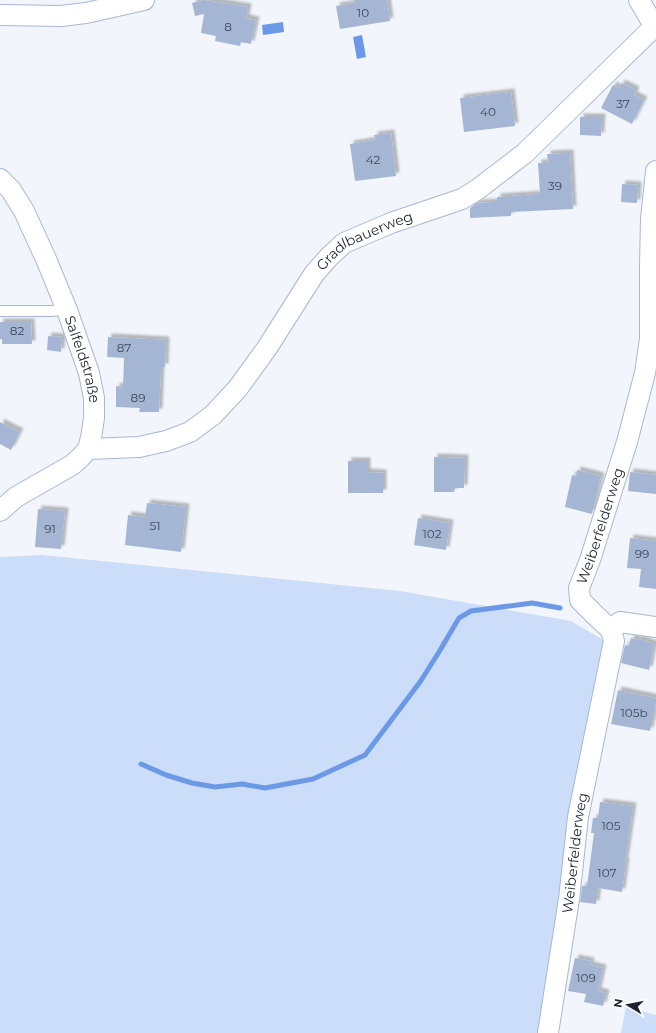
<svg xmlns="http://www.w3.org/2000/svg" width="656" height="1033" viewBox="0 0 656 1033" font-family="Montserrat,sans-serif">
	<style>
		.green { fill: #ccddfa }
		.water { fill: #6c99e6 }
		.lines { fill: none; stroke-linecap: round; stroke-linejoin: round }
		.stream { stroke: #6c99e6; stroke-width: 5 }
		.building { fill: #a4b6d3; filter: url(#shadow) }
		.lane-casing { stroke: #a7b8d5; stroke-width: 12 }
		.street-casing { stroke: #a7b8d5; stroke-width: 22 }
		.lane { stroke: #fff; stroke-width: 10 }
		.street { stroke: #fff; stroke-width: 20 }
		.labels { text-anchor: middle; stroke-width: 4; stroke-linejoin: round; paint-order: stroke }
		.number-label { font-size: 12px; fill: #3f4858 }
		.street-label { font-size: 14px; fill: #1d242f; stroke: #fff }
	</style>
	<defs>
		<filter id="shadow"><feDropShadow dx="3.5" dy="-3.5" stdDeviation="1" flood-color="#0004"/></filter>
	</defs>
	<rect width="100%" height="100%" fill="#f2f6fc"/>
	<!-- green -->
	<g class="green">
		<polygon points="42,555 400,591 571,621 610,644 543,1033 0,1033 0,557"/>
		<polygon points="626,1007 656,1015 656,1033 621,1033"/>
	</g>
	<!-- water -->
	<g class="water">
		<polygon points="283,22 284,32 263,35 262,25"/>
		<polygon points="362,35 366,57 357,59 353,37"/>
	</g>
	<g class="lines">
		<!-- stream -->
		<polyline class="stream" points="141,764 166,775 192,783 215,787 242,784 265,788 313,779 365,755 420,682 439,652 459,618 471,611 532,603 560,608"/>
	</g>
	<!-- building -->
	<g class="building">
		<polygon points="204,0 248,7 246,18 256,20 251,44 241,42 240,46 215,41 216,36 201,33 204,14 195,16 192,3"/>
		<polygon points="354,0 387,0 390,21 340,29 336,6 355,3"/>
		<polygon points="622,83 636,90 634,95 644,100 632,124 601,108 613,85 619,88"/>
		<polygon points="511,92 515,126 464,132 460,98"/>
		<polygon points="580,117 602,117 601,136 580,135"/>
		<polygon points="391,133 396,176 355,181 350,144 375,140 374,135"/>
		<polygon points="570,153 573,209 511,212 511,216 470,218 470,208 477,203 497,202 497,197 540,194 538,163 548,163 547,154"/>
		<polygon points="622,184 638,185 637,203 621,202"/>
		<polygon points="0,322 31,322 32,344 2,344 2,339 0,339"/>
		<polygon points="48,336 62,337 61,352 47,350"/>
		<polygon points="108,337 166,340 165,367 161,367 159,412 139,412 140,408 116,407 116,386 123,387 124,358 107,357"/>
		<polygon points="0,422 20,432 11,450 0,444"/>
		<polygon points="434,457 465,458 464,488 455,488 454,492 434,492"/>
		<polygon points="348,461 367,461 367,472 383,473 383,493 348,493"/>
		<polygon points="577,470 601,476 592,514 565,507 572,475 576,476"/>
		<polygon points="630,472 656,475 656,494 628,491"/>
		<polygon points="147,503 186,507 181,552 125,545 128,515 145,517"/>
		<polygon points="38,509 65,511 61,549 35,547"/>
		<polygon points="418,518 450,523 446,550 414,545"/>
		<polygon points="630,538 656,541 656,589 639,587 641,569 627,568"/>
		<polygon points="631,638 639,640 639,639 654,644 649,670 621,663 625,645 629,646"/>
		<polygon points="618,690 656,698 656,703 650,731 611,724"/>
		<polygon points="600,802 633,806 625,861 626,861 622,892 598,888 596,904 580,902 582,886 587,886 594,833 591,833 593,818 598,818"/>
		<polygon points="575,958 591,961 590,965 603,968 598,991 606,993 603,1006 584,1002 586,994 568,991"/>
	</g>
	<g class="lines">
		<defs>
			<polyline id="lane" points="0,311 50,311 67,310"/>
			<g id="street">
				<polyline points="639,0 656,29"/>
				<polyline points="0,15 61,16 86,13 144,0"/>
				<path id="s1" d="M0 179 11 190 24 211 46 259 67 310 89 373 94 398V418L91 438 88 449 81 457 72 465 16 497 0 511"/>
				<path id="s2" d="M88 449 139 447 166 441 190 432 213 415 238 388 267 348 314 274 329 257 344 243 391 223 462 199 478 189 525 153 569 110 656 25"/>
				<polyline points="611,630 620,622 656,627"/>
				<path id="s3" d="M548 1033 569 899 578 817 614 641 611 630 595 615 580 600 579 588 590 560 627 442 645 373 650 339V266L651 219 656 171"/>
			</g>
		</defs>
		<!-- lane casing -->
		<use href="#lane" class="lane-casing"/>
		<!-- street casing -->
		<use href="#street" class="street-casing"/>
		<!-- lane -->
		<use href="#lane" class="lane"/>
		<!-- street -->
		<use href="#street" class="street"/>
	</g>
	<g class="labels">
		<!-- number labels -->
		<g class="number-label">
			<text x="363" y="17">10</text>
			<text x="228" y="31">8</text>
			<text x="623" y="108">37</text>
			<text x="488" y="116">40</text>
			<text x="373" y="164">42</text>
			<text x="555" y="190">39</text>
			<text x="17" y="335">82</text>
			<text x="124" y="352">87</text>
			<text x="138" y="402">89</text>
			<text x="155" y="530">51</text>
			<text x="50" y="533">91</text>
			<text x="432" y="538">102</text>
			<text x="642" y="558">99</text>
			<text x="634" y="717">105b</text>
			<text x="611" y="830">105</text>
			<text x="607" y="877">107</text>
			<text x="586" y="982">109</text>
		</g>
		<!-- street labels -->
		<g class="street-label">
			<text dy="5" stroke="none"><textPath href="#s2" startOffset="369">Gradlbauerweg</textPath></text>
			<text dy="5" stroke="none"><textPath href="#s1" startOffset="200">Salfeldstraße</textPath></text>
			<text dy="5" stroke="none"><textPath href="#s3" startOffset="530">Weiberfelderweg</textPath></text>
			<text dy="5" stroke="none"><textPath href="#s3" startOffset="182">Weiberfelderweg</textPath></text>
		</g>
	</g>
	<!-- north arrow -->
	<g transform="translate(628 1005) rotate(280)" stroke="#ffffff" stroke-width="3" paint-order="stroke">
	<path d="M0-3L7 15L0 10L-7 15Z" fill="#1d242f"/>
	<text y="-6" font-size="11" font-weight="bold" text-anchor="middle" fill="#1d242f">N</text>
	</g>
</svg>
